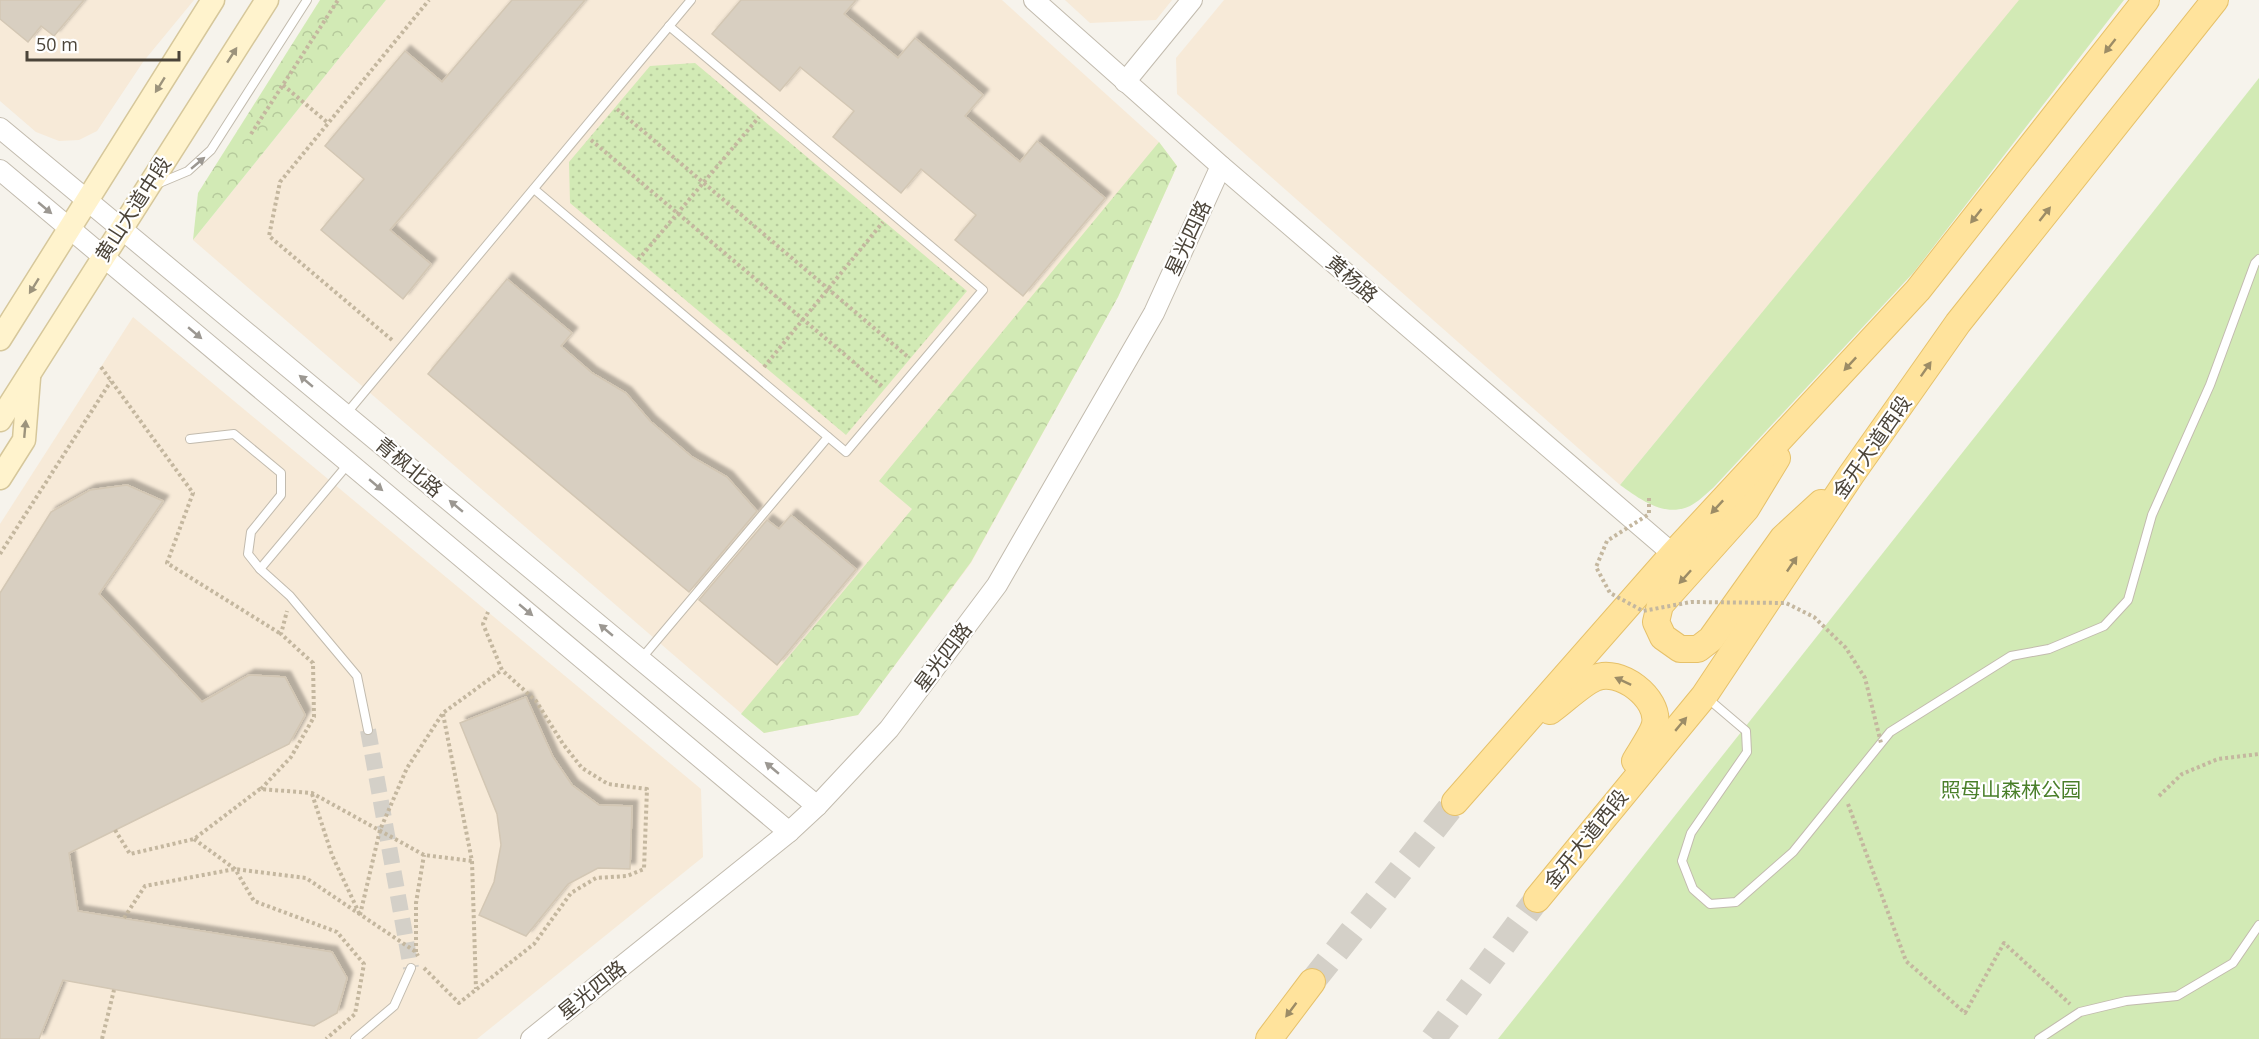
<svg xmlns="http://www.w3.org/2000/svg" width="2259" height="1039" viewBox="0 0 2259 1039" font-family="'Open Sans','Noto Sans SC',sans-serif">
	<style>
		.commercial { fill: #f7ead8 }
		.green { fill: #d2eab5 }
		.forest { fill: url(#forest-crowns) }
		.garden { fill: url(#garden-dots) }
		.building { fill: #d8cfc1; stroke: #d3c7b4; stroke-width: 1.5; filter: url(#shadow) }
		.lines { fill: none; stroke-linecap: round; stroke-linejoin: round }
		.minor-tunnel { stroke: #d4d0c8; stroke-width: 16; stroke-dasharray: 16 8; stroke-linecap: butt }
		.primary-tunnel { stroke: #d4d0c8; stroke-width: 26; stroke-dasharray: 26 13; stroke-linecap: butt }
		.service-casing { stroke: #c2bbae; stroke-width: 10 }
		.tertiary-casing { stroke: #c2bbae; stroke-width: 22 }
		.secondary-casing { stroke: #d6c79b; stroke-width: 25 }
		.primary-casing { stroke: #e6c16a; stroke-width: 28 }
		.path { stroke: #c4b79f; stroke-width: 4; stroke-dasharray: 3 3; stroke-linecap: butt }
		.service { stroke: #fff; stroke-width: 8 }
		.tertiary { stroke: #fff; stroke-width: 20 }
		.secondary { stroke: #fff3cd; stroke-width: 22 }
		.primary { stroke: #ffe39c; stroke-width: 26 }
		.path-bridge { stroke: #c4b79f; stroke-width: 4; stroke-dasharray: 3 3; stroke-linecap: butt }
		.oneway { fill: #9c8c66 }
		.oneway2 { fill: #9c937c }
		.oneway3 { fill: #9c9892 }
		.labels { text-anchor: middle; stroke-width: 4.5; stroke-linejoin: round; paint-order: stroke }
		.street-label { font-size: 20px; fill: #4b4439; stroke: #fff }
		.park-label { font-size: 20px; fill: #4a7f2a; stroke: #fff }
	</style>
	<defs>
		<pattern id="forest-crowns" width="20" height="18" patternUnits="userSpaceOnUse" patternTransform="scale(1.5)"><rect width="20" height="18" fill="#d2eab5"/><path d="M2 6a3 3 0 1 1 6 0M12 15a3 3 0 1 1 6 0" fill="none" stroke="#b6ca9c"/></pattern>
		<pattern id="garden-dots" width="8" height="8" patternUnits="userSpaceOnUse" patternTransform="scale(1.5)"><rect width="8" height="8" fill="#d2eab5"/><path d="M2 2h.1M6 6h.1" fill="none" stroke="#b6ca9c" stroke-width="1.8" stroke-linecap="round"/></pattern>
		<filter id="shadow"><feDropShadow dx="5.5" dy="-5.5" stdDeviation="1.5" flood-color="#0004"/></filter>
	</defs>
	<rect width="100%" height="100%" fill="#f6f3ec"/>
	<!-- commercial -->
	<g class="commercial">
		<polygon points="0,0 194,0 143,62 97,131 79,140 59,141 36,132 0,101"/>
		<polygon points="386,0 1002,0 1159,142 1177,166 1118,297 971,563 858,715 764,733 193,240"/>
		<polygon points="1065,0 1172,0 1156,20 1090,23"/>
		<polygon points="1224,0 2020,0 1620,485 1177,94 1176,58"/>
		<polygon points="133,317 701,789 703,857 477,1039 0,1039 0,524"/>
	</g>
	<!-- green -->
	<g class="green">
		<path d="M2019 0H2124L1914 272 1713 488C1706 494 1698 502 1690 506 1664 518 1640 499 1620 485Z"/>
		<polygon points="2259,78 2259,1039 1498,1039"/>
	</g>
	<!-- forest -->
	<g class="forest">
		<polygon points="320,0 386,0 193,240 198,193"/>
		<polygon points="1159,142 1177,166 1118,297 971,562 858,715 764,733 741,714 912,509 879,481"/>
	</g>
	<!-- garden -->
	<polygon class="garden" points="695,63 967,291 846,435 570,203 569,162 650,66"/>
	<!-- building -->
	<g class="building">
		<polygon points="0,0 84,0 54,36 41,26 28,42 0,19"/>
		<polygon points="512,0 585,0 390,230 431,264 403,299 321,230 364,179 325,146 405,51 442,82"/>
		<polygon points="741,0 856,0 844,14 898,58 915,38 983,95 965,116 1020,162 1037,141 1105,198 1023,296 955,240 976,215 921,169 901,193 833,137 854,111 800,67 780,91 712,34"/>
		<polygon points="507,279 572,333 561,346 592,373 626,393 650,421 692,457 727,477 757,511 689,592 428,374"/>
		<polygon points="127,485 163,501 99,594 202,702 249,675 285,677 305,715 289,744 69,853 78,911 332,952 347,978 337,1013 314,1026 63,980 39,1039 0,1039 0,593 51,512 90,490"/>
		<polygon points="791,515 856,569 777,665 699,600 767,520 779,529"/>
		<polygon points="526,697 553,757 572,785 599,805 632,806 630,869 598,868 568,884 526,936 479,915 494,882 501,845 497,814 460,723"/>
	</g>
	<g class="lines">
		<!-- minor-tunnel -->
		<polyline class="minor-tunnel" points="368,730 411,968"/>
		<!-- primary-tunnel -->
		<g class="primary-tunnel">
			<polyline points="1312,982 1455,802"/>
			<polyline points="1433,1039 1537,899"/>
		</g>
		<defs>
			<g id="service">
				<polyline points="157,184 188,171 211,150 307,0"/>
				<polyline points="534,189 846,452 983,290 669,26"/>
				<polyline points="346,414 691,0"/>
				<polyline points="190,439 234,434 281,473 281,495 251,532 248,554 260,569 290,596 357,676 368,730"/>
				<polyline points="260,569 349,463"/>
				<polyline points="641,659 828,437"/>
				<polyline points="1706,697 1746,731 1747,752 1691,833 1682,861 1693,889 1710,904 1736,902 1793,852 1890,732 2011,656 2049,649 2104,626 2128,600 2152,515 2210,385 2255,263 2259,259"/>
				<polyline points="355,1039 394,1006 411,968"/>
				<polyline points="2039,1039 2080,1012 2126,1001 2177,996 2233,963 2259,925"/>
			</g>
			<g id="tertiary">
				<polyline points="1034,0 1221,166 1673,554"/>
				<polyline points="1125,82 1192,0"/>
				<polyline points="0,128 817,806"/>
				<polyline points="0,170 789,832"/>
				<polyline points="531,1039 789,832 817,806 889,729 997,585 1154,313 1221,166"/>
			</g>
			<g id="secondary">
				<polyline points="0,339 213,0"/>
				<polyline points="0,420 267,0"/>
				<polyline points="0,478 24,440 29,378"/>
			</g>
			<g id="primary">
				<polyline points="1777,458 1746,509 1660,605 1656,622 1663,637 1680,649 1698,649 1711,639 1783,538 1821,503"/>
				<path d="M1550 711C1563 702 1581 684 1595 678 1619 667 1660 698 1655 724 1653 734 1640 752 1635 761"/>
				<polyline points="1455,802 1673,554 1918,290 2146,0"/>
				<polyline points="1537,899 1704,696 1851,475 1958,323 2215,0"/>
				<polyline points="1269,1039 1312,982"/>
			</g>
		</defs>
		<!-- service casing -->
		<use href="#service" class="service-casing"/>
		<!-- tertiary casing -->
		<use href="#tertiary" class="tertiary-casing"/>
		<!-- secondary casing -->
		<use href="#secondary" class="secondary-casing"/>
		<!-- primary casing -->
		<use href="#primary" class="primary-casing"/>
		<!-- path -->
		<g class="path">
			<polyline points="283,85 328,123"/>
			<polyline points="617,109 908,357"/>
			<polyline points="251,134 338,0"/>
			<polyline points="591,140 883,387"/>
			<polyline points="638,260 759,117"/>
			<polyline points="392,340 269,236 280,182 429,0"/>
			<polyline points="101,367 193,493 167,563 281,634"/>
			<polyline points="764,367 883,222"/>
			<polyline points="0,554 111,381"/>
			<polyline points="443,714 472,861 476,989"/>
			<polyline points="261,789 291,757 314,717 313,663 281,634 287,611"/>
			<polyline points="312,794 332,855 360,915"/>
			<polyline points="2159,796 2182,774 2218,759 2259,754"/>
			<polyline points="1848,804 1906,961 1965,1013 2004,943 2070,1004"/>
			<polyline points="115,830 130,854 194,839 260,789 312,793 424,855 472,861"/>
			<polyline points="194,839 235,869 254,901 337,932 364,964 355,1014 326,1039"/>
			<polyline points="360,915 380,830 407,768 443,713 502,670 483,624 488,612"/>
			<polyline points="124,918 145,886 235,869 306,878 416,952 418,956"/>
			<polyline points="416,952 416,903 424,855"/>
			<polyline points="424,968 459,1003 534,944 571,893 596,878 627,876 644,869 647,789 608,784 582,768 563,744 536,701 502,670"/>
			<polyline points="102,1039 114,990"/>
		</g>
		<!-- service -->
		<use href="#service" class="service"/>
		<!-- tertiary -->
		<use href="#tertiary" class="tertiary"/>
		<!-- secondary -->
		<use href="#secondary" class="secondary"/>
		<!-- primary -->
		<use href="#primary" class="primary"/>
		<!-- path-bridge -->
		<polyline class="path-bridge" points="1649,498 1649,514 1607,541 1596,567 1610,593 1643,611 1691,602 1786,603 1814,617 1846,648 1865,678 1881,743"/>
	</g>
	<!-- one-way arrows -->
	<defs><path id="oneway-solid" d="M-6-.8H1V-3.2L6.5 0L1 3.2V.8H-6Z" transform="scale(1.5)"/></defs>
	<g class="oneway">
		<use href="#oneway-solid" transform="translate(2110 46) rotate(128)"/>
		<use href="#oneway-solid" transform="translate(2045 214) rotate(-52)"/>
		<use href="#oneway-solid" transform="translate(1976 216) rotate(128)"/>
		<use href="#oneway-solid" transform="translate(1850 364) rotate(133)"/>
		<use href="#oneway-solid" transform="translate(1926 369) rotate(-55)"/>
		<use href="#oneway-solid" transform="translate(1717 507) rotate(133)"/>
		<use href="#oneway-solid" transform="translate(1792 564) rotate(-56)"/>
		<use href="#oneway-solid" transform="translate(1685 577) rotate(132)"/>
		<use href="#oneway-solid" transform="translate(1623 681) rotate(-155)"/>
		<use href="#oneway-solid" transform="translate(1681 724) rotate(-50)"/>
		<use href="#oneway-solid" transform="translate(1291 1010) rotate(127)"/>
	</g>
	<g class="oneway2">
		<use href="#oneway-solid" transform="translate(232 55) rotate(-57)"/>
		<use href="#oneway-solid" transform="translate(160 85) rotate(122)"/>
		<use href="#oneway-solid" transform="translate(34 286) rotate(122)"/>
		<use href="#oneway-solid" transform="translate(25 429) rotate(-85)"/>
	</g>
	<g class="oneway3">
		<use href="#oneway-solid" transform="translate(198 163) rotate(-40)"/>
		<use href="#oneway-solid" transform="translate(45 208) rotate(40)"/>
		<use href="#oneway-solid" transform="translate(195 333) rotate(40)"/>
		<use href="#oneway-solid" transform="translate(306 381) rotate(-140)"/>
		<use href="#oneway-solid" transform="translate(376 485) rotate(40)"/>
		<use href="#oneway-solid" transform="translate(456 506) rotate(-140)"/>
		<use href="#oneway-solid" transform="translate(526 610) rotate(40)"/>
		<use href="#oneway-solid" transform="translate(606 630) rotate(-140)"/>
		<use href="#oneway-solid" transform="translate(772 768) rotate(-140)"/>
	</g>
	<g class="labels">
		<!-- street labels -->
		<g class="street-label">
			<text transform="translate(133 209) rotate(-57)" y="7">黄山大道中段</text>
			<text transform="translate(1188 238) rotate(-65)" y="7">星光四路</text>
			<text transform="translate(1352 279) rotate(41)" y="7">黄杨路</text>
			<text transform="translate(1872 447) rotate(-55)" y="7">金开大道西段</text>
			<text transform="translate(409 467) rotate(40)" y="7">青枫北路</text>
			<text transform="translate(943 657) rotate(-53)" y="7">星光四路</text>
			<text transform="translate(1586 839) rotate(-51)" y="7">金开大道西段</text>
			<text transform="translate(592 990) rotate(-39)" y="7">星光四路</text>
		</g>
		<!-- park labels -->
		<g class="park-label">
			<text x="2011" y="797">照母山森林公园</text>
		</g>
	</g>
	<!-- scale -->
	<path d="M27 51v9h152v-9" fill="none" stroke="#4b4439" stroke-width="3"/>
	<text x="36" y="51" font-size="18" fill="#4b4439" stroke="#ffffff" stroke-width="4.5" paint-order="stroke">50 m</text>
</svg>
